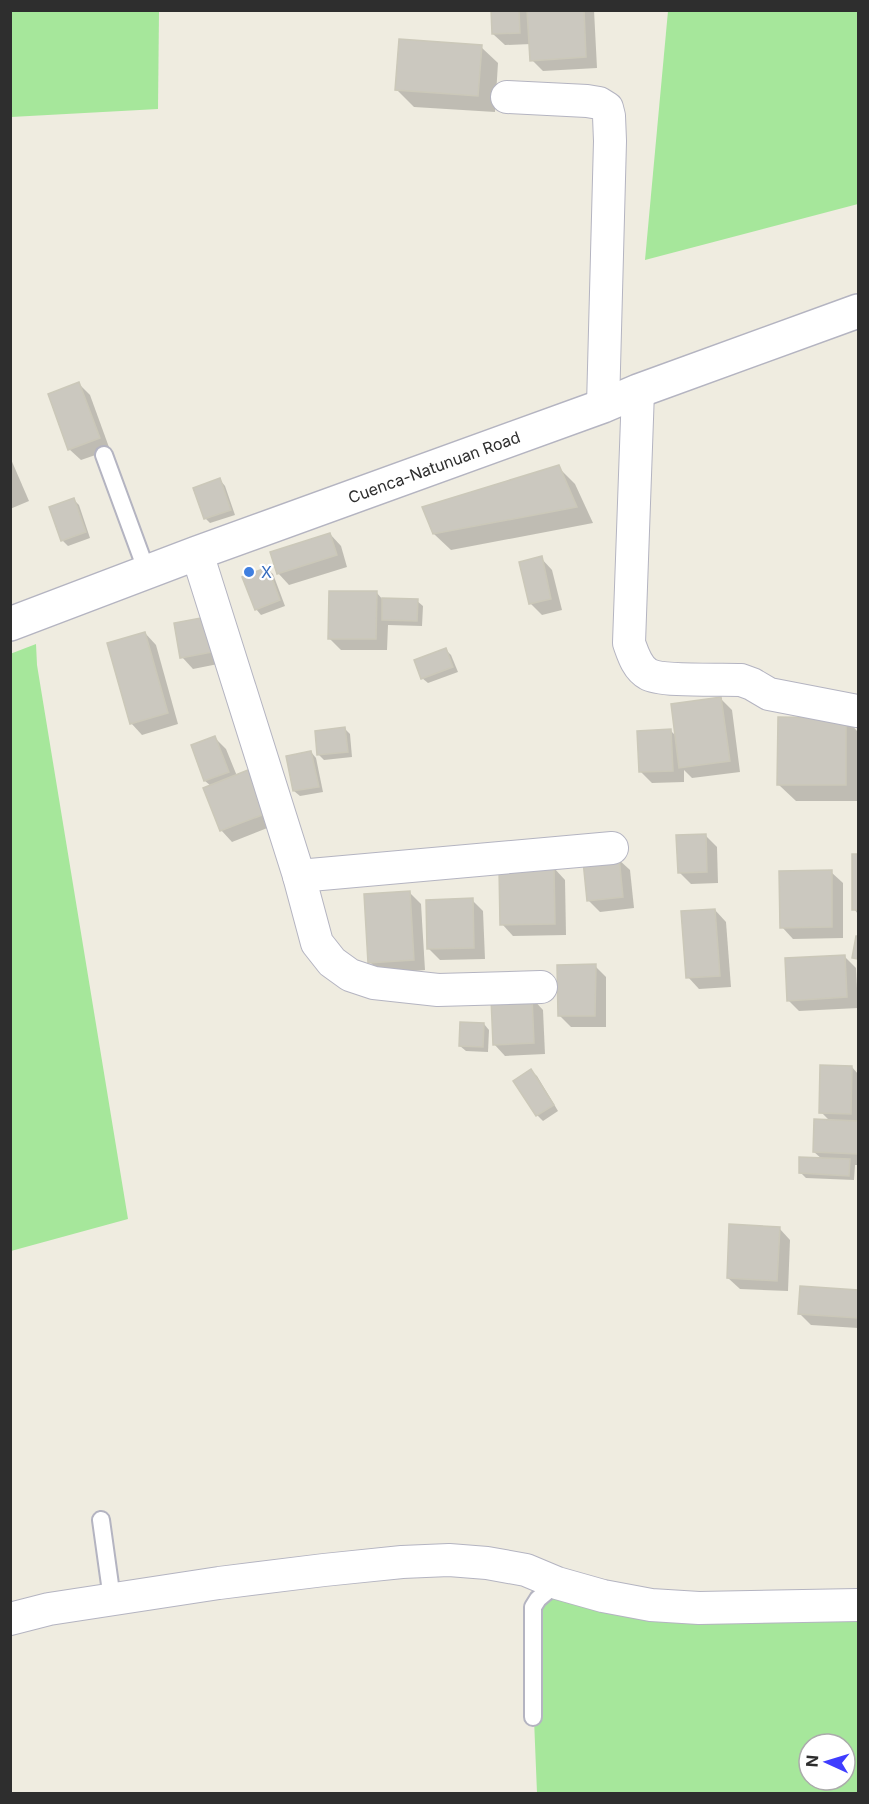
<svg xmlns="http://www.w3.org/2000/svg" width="869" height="1804" viewBox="0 0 869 1804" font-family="Inter,sans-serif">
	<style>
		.green { fill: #a6e79b; fill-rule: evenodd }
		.shadow { fill: #0003 }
		.building { fill: #cbc8bf; stroke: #cbc8b9; stroke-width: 1.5 }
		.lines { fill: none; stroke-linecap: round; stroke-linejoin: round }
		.lane-casing { stroke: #b4b4c1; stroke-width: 20 }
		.street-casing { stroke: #b4b4c1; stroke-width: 34 }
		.secondary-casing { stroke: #b4b4c1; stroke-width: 36 }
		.lane { stroke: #fff; stroke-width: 16 }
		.street { stroke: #fff; stroke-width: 32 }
		.secondary { stroke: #fff; stroke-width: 33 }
		.shop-dot { fill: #3f7fe0; stroke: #fff; stroke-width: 2 }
		.labels { text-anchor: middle; stroke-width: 4.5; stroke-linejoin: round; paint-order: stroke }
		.street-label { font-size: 16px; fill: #2e2e2e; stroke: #fff }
		.shop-label { font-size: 16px; fill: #366cbe; stroke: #fff; text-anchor: start }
	</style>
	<rect width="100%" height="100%" fill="#efece0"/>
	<!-- green -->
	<g class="green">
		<polygon points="11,10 159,11 158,109 11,117"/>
		<polygon points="668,11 858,11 858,204 645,260"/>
		<polygon points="36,644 37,665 128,1219 11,1251 10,654"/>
		<path d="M529 1595 858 1607V1793H537ZM809 1744H845V1780H809Z"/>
	</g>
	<!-- shadow -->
	<g class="shadow">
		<polygon points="493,10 594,10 597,68 543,71 532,60 531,44 505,45 493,34"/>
		<polygon points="481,47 498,63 495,112 414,107 397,90"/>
		<polygon points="79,384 90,395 110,450 81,460 69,449"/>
		<polygon points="10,457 29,501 10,509"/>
		<polygon points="558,467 575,484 593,523 451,550 434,534"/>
		<polygon points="220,480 225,486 235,515 210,523 205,518"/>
		<polygon points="73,499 79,505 90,538 68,546 62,540"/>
		<polygon points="330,534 341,546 347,567 289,585 278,573"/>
		<polygon points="541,558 552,570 562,610 542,615 530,603"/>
		<polygon points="267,569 273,574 285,606 261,615 256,609"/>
		<polygon points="377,593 383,600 417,601 423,606 422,626 388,625 387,650 341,650 329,638"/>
		<polygon points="175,624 228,662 193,669 182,657"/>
		<polygon points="145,633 156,645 178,724 142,735 131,723"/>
		<polygon points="446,650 451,655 458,672 428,683 422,678"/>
		<polygon points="721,699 732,710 740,772 692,778 684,770 684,782 652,783 641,772 670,730 676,736"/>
		<polygon points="846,719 858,732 858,801 796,801 779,785"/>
		<polygon points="345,729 350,734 352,757 324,760 319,755"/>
		<polygon points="215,738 226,749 237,776 280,823 232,842 221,830 211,786 205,781 193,746"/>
		<polygon points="311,752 316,758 323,792 300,796 294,791"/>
		<polygon points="706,836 717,847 718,883 691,884 679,872"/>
		<polygon points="854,855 858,855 858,914 854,909"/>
		<polygon points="618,859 630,870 634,908 600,912 588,900"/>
		<polygon points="554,868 565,880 566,935 513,936 502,924"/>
		<polygon points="831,872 843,883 843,938 793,939 782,927"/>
		<polygon points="409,892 421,904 425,970 381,974 370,962"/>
		<polygon points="472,900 483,911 485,959 440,960 429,949"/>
		<polygon points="715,910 726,922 731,987 699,989 688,977"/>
		<polygon points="844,956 856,968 858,1008 799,1011 788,1000"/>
		<polygon points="595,966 606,977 606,1027 571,1027 559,1015"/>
		<polygon points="532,998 543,1010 545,1054 505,1056 494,1044"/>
		<polygon points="484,1024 489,1030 488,1052 466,1051 460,1046"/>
		<polygon points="852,1067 858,1074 858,1165 855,1165 854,1180 806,1178 800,1172 822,1159 814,1152 830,1121 821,1112"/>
		<polygon points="531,1071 537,1076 558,1111 543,1121 537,1115 515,1082"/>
		<polygon points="779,1228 790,1240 788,1291 740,1289 728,1278"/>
		<polygon points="801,1288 858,1291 858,1328 811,1325 800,1314"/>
	</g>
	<!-- building -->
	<g class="building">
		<polygon points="491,10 519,10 520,33 492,34"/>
		<polygon points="527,10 584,10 586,57 530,61"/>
		<polygon points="399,39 482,45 478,96 395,90"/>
		<polygon points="79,382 100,438 68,450 48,394"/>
		<polygon points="559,465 577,507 433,534 422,507"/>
		<polygon points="220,478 231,510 204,519 193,488"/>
		<polygon points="74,498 86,532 61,541 49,507"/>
		<polygon points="330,533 337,555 277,574 270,552"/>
		<polygon points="542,556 551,599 529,604 519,562"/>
		<polygon points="268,567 280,600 255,610 242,577"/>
		<polygon points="329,591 377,591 376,639 328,639"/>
		<polygon points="382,598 418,599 417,621 382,620"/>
		<polygon points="211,616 218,651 180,658 174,623"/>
		<polygon points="145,632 168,713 130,724 107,643"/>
		<polygon points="446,648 453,667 421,679 414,660"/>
		<polygon points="721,697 730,761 679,768 671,704"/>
		<polygon points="778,717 846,718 846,785 777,785"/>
		<polygon points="345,727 348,752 317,755 315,731"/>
		<polygon points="671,729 673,771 639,772 637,731"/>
		<polygon points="215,736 229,772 204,781 191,745"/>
		<polygon points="311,751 319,787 293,791 286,756"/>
		<polygon points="253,768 270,812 220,831 203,788"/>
		<polygon points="706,834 707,872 678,873 676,835"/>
		<rect x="852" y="854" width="6" height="56"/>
		<polygon points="619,857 623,897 587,901 583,861"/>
		<polygon points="554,867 555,924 500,925 499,868"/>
		<polygon points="832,870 832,927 780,928 779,871"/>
		<polygon points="410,891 414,960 368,963 364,894"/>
		<polygon points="473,898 474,948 427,949 426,900"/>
		<polygon points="715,909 720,976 686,978 681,911"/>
		<polygon points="856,936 858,936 858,959 852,958"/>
		<polygon points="845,955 847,997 787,1001 785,958"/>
		<polygon points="596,964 595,1016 558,1016 557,965"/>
		<polygon points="532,997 534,1043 493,1045 491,998"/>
		<polygon points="460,1022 484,1023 483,1047 459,1046"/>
		<polygon points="820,1065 852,1066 851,1114 819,1113"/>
		<polygon points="531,1069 554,1105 536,1116 513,1081"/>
		<polygon points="814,1119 858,1121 858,1154 813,1152"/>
		<polygon points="799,1157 850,1159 849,1176 799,1173"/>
		<polygon points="729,1224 780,1227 777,1281 727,1278"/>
		<polygon points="800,1286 858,1290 858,1318 798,1314"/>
	</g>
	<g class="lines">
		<defs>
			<g id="lane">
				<polyline points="104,455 147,572"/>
				<polyline points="101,1520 112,1599"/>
				<polyline points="533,1717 533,1607 538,1599 557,1583"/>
			</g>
			<g id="street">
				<polyline points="507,97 587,101 599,103 607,108 609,116 610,141 603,406"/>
				<path d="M638 391 629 643C633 654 637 668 648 674 661 682 722 679 741 680L752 684 769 694 857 711"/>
				<polyline points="197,553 299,876 317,943 332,962 350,975 374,983 438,990 541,987"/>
				<polyline points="299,876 612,848"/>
				<polyline points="10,1619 49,1609 219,1583 324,1570 402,1562 449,1560 487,1563 526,1570 557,1583 603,1596 651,1605 699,1608 858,1605"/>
			</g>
			<polyline id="secondary" points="10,624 197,553 603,406 638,391 858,311"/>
		</defs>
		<!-- lane casing -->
		<use href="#lane" class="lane-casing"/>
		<!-- street casing -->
		<use href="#street" class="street-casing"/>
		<!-- secondary casing -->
		<use href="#secondary" class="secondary-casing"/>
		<!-- lane -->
		<use href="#lane" class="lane"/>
		<!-- street -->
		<use href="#street" class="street"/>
		<!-- secondary -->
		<use href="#secondary" class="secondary"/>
	</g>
	<!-- markers -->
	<circle class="shop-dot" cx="249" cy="572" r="6"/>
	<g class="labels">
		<!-- street labels -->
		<g class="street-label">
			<text transform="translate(434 467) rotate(-20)" y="6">Cuenca-Natunuan Road</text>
		</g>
		<!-- shop labels -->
		<g class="shop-label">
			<text x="261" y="578">X</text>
		</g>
	</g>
	<!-- border -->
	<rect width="869" height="1804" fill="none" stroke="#2e2e2e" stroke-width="24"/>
	<!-- north arrow -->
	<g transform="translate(827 1762) rotate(274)"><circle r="28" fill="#ffffff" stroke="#ababab" stroke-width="1.5"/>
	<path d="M0-4.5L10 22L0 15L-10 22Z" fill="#3f3dff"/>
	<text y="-9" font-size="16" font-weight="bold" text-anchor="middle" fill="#2e2e2e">N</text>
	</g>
</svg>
